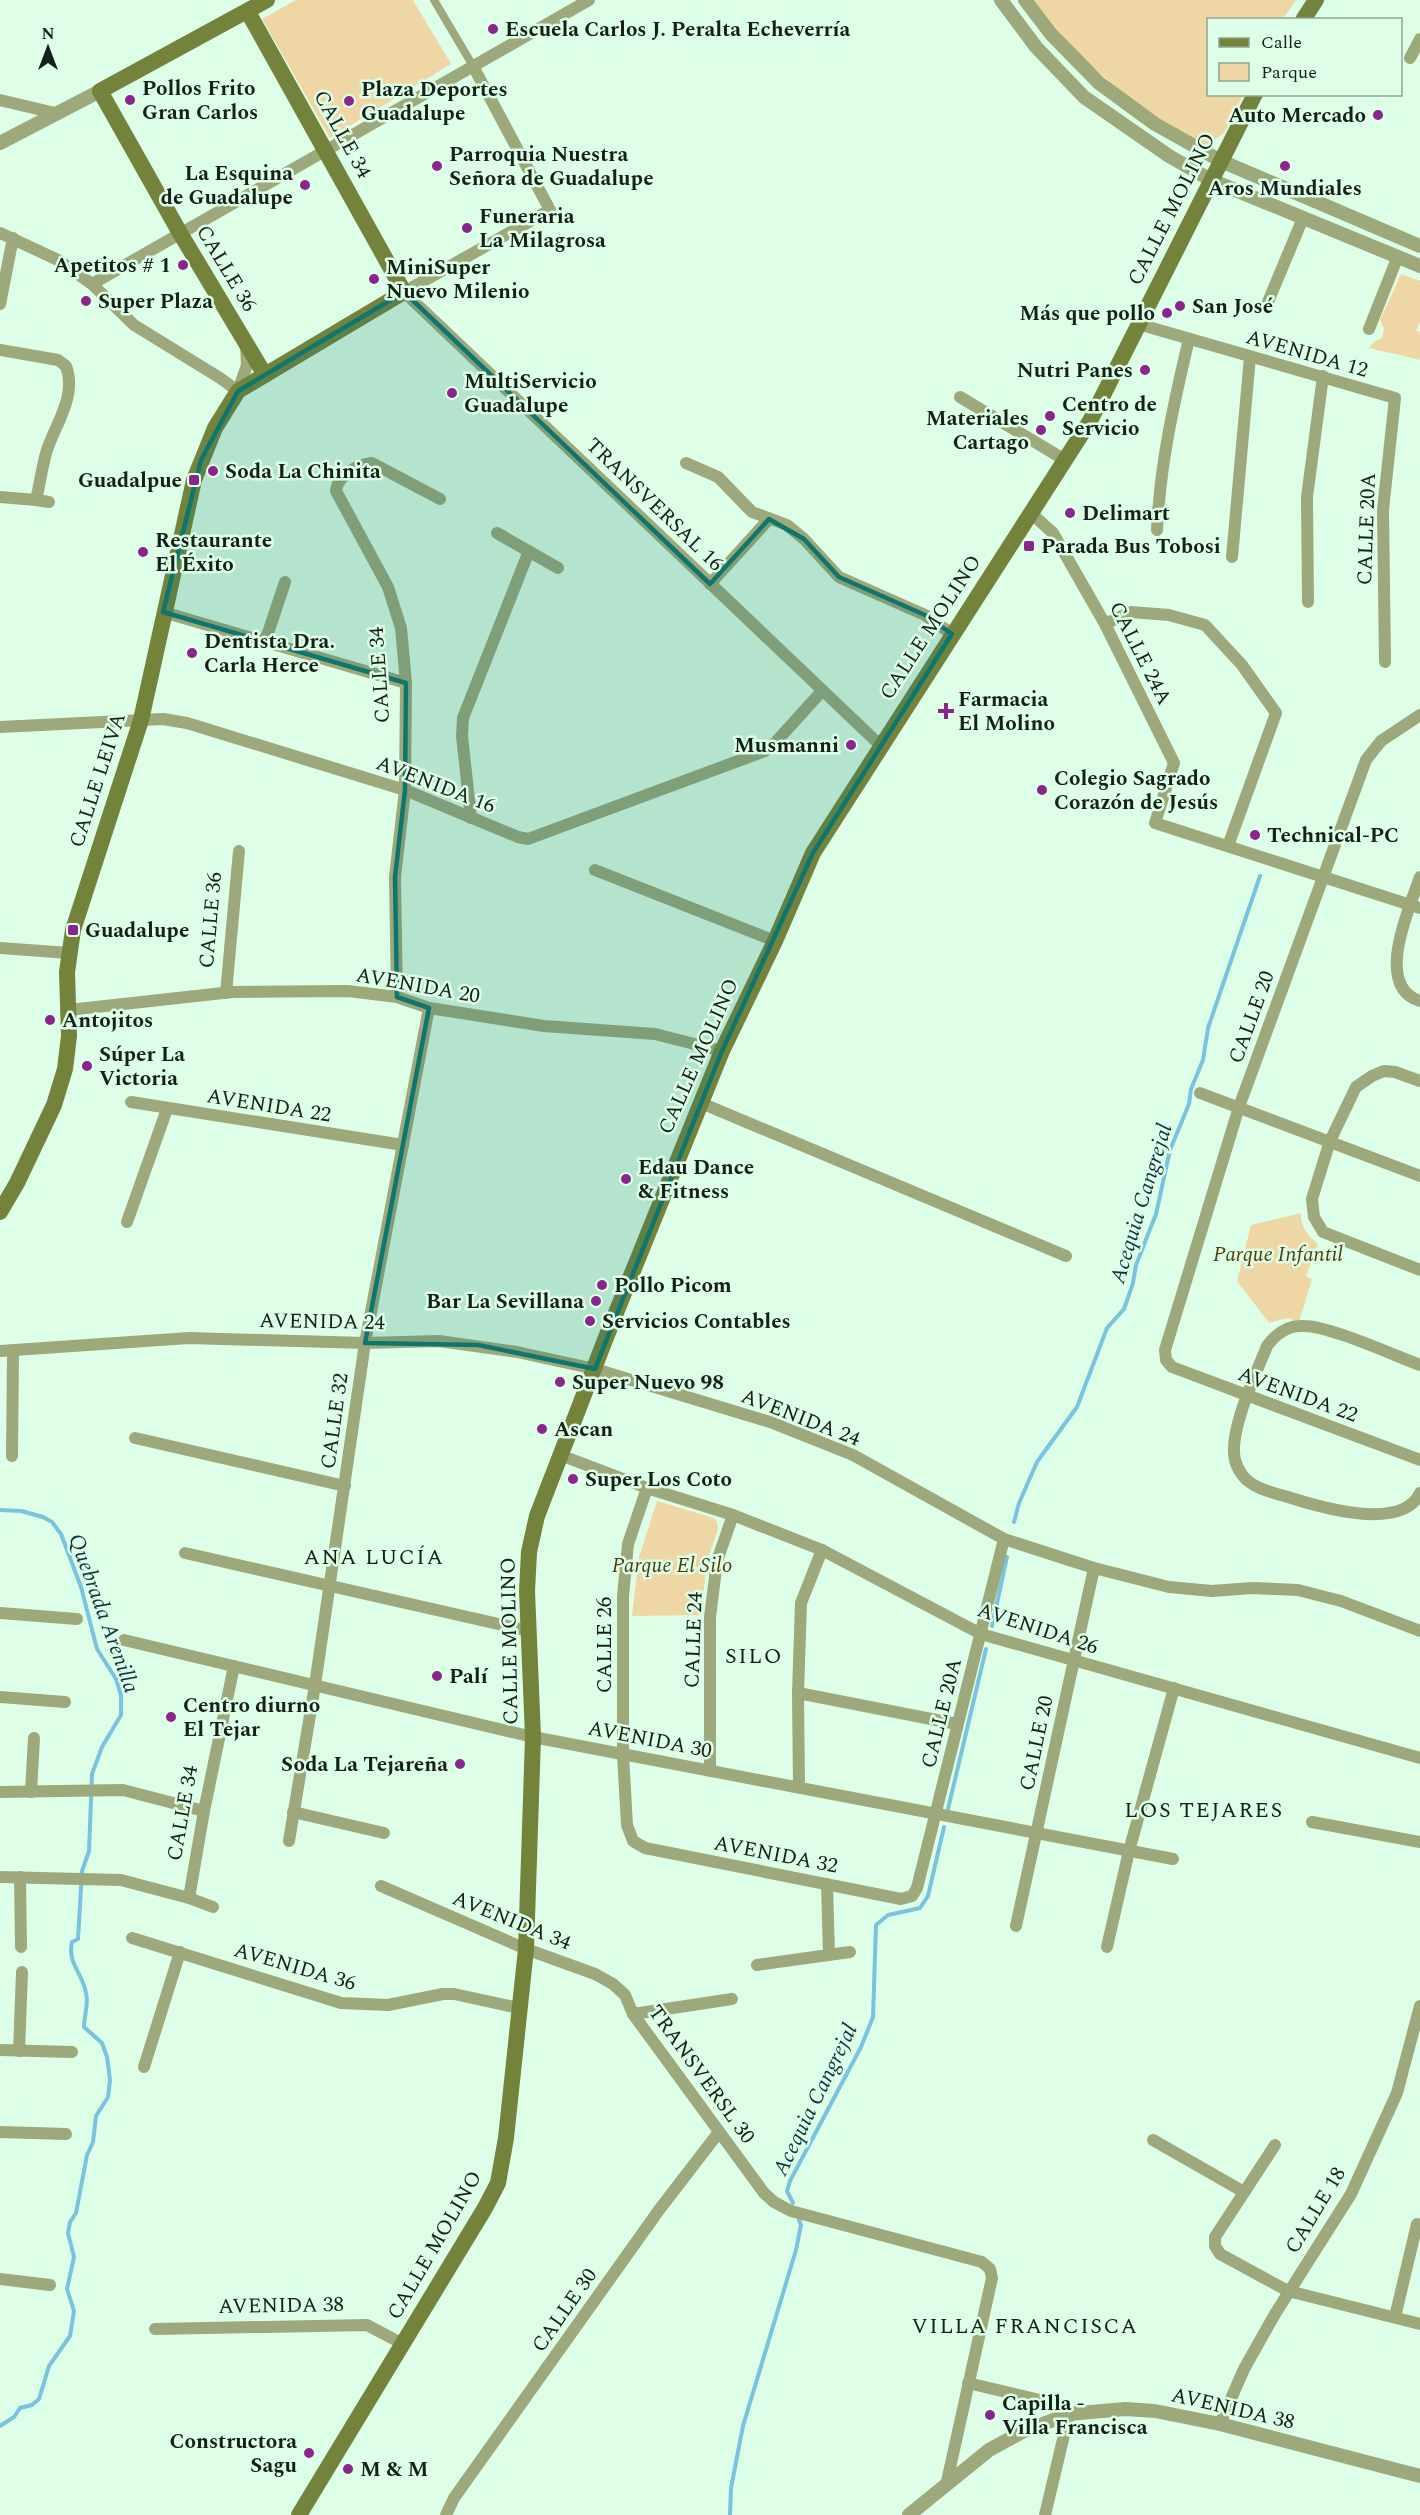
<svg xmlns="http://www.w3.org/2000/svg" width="1420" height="2515" viewBox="0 0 1420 2515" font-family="Spectral,serif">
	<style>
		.green { fill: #efd7a5 }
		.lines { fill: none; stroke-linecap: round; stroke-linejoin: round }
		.stream { stroke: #78c3de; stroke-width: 4 }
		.pedestrian { stroke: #9da87b; stroke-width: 8 }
		.minor { stroke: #9da87b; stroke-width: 12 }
		.tertiary { stroke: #9da87b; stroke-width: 14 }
		.secondary { stroke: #73833c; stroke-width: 16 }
		.marked { fill: #0f766e; fill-opacity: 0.2; stroke: #0f766e; stroke-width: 4.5; stroke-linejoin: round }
		.poi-dot { fill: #89258d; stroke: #deffe7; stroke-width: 2 }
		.labels { text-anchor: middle; stroke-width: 5; stroke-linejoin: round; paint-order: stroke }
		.poi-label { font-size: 21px; font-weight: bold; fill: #152118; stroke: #deffe7; text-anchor: start }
		.street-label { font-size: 21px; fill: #152118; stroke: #deffe7 }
		.park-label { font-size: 21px; font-style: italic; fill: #513d0c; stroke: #deffe7 }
		.water-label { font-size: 22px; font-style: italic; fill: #0f333e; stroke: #deffe7 }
		.neighbourhood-label { font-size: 22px; letter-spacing: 1.5px; fill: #152118; stroke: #deffe7 }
	</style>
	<rect width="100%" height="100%" fill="#deffe7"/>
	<!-- green -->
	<g class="green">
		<polygon points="296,0 413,0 451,64 330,138 262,19"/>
		<path d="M1034 0H1296L1283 19 1208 20V94L1243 95 1224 133 1205 147C1139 110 1077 61 1034 0Z"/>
		<polygon points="1401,274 1420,281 1420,321 1416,331 1420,333 1420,360 1369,348 1374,342 1382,338 1384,329 1380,320"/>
		<path d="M1301 1213C1300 1227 1308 1235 1318 1244L1306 1276 1312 1279 1299 1322 1288 1318 1269 1323 1237 1281 1251 1225Z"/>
		<polygon points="657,1501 714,1518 717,1522 718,1530 707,1561 701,1615 632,1616 639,1557"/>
	</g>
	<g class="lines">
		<!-- stream -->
		<g class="stream">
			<path d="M0 1510 21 1511 43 1517 52 1522 61 1534 81 1587 97 1649 116 1679 121 1695V1715L102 1747 92 1774 89 1851 82 1871 78 1939 72 1942C67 1963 83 1974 86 1993 89 2004 84 2016 84 2027L102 2043 107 2057 110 2080 108 2097 96 2116 93 2142 87 2155 76 2213 70 2222 68 2233 74 2257 67 2289 74 2311 70 2336 49 2366 39 2399 32 2405 20 2408 14 2417 0 2426"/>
			<polyline points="1014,1522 1019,1503 1037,1462 1077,1407 1107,1328 1124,1309 1133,1283 1136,1265 1156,1214 1170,1150 1189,1104 1191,1089 1203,1060 1208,1028 1260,876"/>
			<polyline points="992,1626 1007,1557"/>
			<polyline points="948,1809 986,1649"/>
			<polyline points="793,2203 787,2191 790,2181 861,2047 873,2017 876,1925 888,1915 920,1908 928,1896 944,1827"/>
			<polyline points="730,2515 731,2488 743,2426 796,2250 801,2225 799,2220"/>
		</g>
		<!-- pedestrian -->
		<polyline class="pedestrian" points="434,0 473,66"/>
		<!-- minor -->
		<g class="minor">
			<polyline points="1410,58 1420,39"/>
			<polyline points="473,66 550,210 404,292 880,745"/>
			<polyline points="0,100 55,113"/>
			<polyline points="0,233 58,260 92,284 134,325 220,378 238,391 247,365 246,346"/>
			<polyline points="92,284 589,0"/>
			<polyline points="1268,302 1303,218"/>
			<polyline points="0,304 13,238"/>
			<polyline points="1138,324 1395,398 1383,510 1385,662"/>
			<polyline points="1369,329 1398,256"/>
			<path d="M0 350 58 360 66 366C77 396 56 423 47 450 42 466 40 484 36 500L0 497"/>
			<polyline points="960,397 1065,460"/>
			<polyline points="686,463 718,477 752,512 787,525 804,539 839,577 925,615 952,634"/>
			<polyline points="36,500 49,502"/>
			<polyline points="1032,514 1053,533 1105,624 1174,763 1155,823 1420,908"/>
			<path d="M1157 530C1160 464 1174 402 1189 339"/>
			<polyline points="497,533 558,568"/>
			<polyline points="1232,557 1250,357"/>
			<polyline points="710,584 769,519"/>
			<polyline points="1308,602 1307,497 1323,376"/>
			<polyline points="163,612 406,683"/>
			<polyline points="1105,624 1131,612 1169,615 1205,625 1242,665 1276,713 1228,846"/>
			<polyline points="265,642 285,582"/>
			<polyline points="1420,715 1381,741 1366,760 1239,1107 1165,1350 1166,1360 1172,1367 1420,1460"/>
			<polyline points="0,727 163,719 187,723 405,790 518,837 528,839 765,751 774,744 822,691"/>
			<polyline points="471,818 462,736 463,718 529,551"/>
			<polyline points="595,870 775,941"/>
			<path d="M1420 877C1410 907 1373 986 1420 1001"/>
			<polyline points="0,948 69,953"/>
			<polyline points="226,993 239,851"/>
			<path d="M397 997 395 877 405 790 406 683 401 628 388 587 336 491C337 476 358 464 372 463L440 499"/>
			<polyline points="69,1010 232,992 348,991 397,997 429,1008 544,1026 655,1034 722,1051"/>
			<polyline points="1420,1081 1395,1072 1384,1071 1372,1076 1356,1087 1330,1141 1312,1199 1314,1217 1323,1232 1420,1270"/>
			<polyline points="1200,1093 1420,1176"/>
			<polyline points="131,1102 403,1145"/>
			<polyline points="701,1103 1066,1256"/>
			<polyline points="127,1222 167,1109"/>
			<polyline points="0,1351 189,1338 365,1343 439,1341 517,1352 595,1369 770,1422 853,1455 1004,1539 1094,1568 1169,1587 1212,1591 1252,1588 1298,1590 1341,1601 1420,1631"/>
			<path d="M1420 1365C1393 1355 1326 1324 1301 1326 1286 1326 1275 1335 1267 1346 1256 1374 1228 1432 1235 1460 1236 1464 1240 1472 1243 1476 1252 1488 1274 1493 1288 1497 1319 1507 1402 1532 1420 1493"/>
			<polyline points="135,1438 345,1486"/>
			<polyline points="560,1455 647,1488 733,1515 822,1550 981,1634 1420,1758"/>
			<polyline points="12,1456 13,1351"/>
			<polyline points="647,1488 628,1544 623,1596 623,1755 627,1825 633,1841 645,1848 901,1899 912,1896 917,1888 1004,1539"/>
			<polyline points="185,1553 529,1631"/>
			<polyline points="0,1613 77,1619"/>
			<polyline points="124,1640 533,1737 1173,1859"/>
			<polyline points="798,1693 957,1724"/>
			<polyline points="0,1697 65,1702"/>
			<polyline points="710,1771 710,1617 717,1561 733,1515"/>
			<polyline points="799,1787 798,1693 801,1603 822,1550"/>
			<polyline points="0,1792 123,1790 204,1811"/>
			<polyline points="31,1792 34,1738"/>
			<polyline points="293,1812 384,1833"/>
			<polyline points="1312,1822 1420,1842"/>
			<polyline points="289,1841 315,1685 365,1343 429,1008"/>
			<polyline points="0,1877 121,1880 189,1898 213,1907"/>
			<polyline points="20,1877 21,1947"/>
			<polyline points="827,1884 829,1955"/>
			<polyline points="381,1886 526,1949 595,1974 613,1984 625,1995 633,2014 764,2193 774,2202 791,2211 982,2262 990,2269 992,2278 946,2486"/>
			<polyline points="189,1898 204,1811 234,1666"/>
			<polyline points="1016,1926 1094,1568"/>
			<polyline points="132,1938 341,2003 388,2005 443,1994 454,1994 519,2008"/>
			<polyline points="1107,1947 1129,1851 1174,1688"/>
			<polyline points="757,1965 850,1952"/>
			<polyline points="633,2014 732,1999"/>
			<polyline points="0,2050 72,2052"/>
			<polyline points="19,2051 22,1972"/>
			<polyline points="144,2067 180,1952"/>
			<polyline points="0,2132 66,2134"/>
			<polyline points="1153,2140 1244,2192"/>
			<polyline points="1275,2145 1215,2237 1215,2246 1220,2254 1288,2291 1420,2324"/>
			<polyline points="0,2279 50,2285"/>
			<polyline points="1395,2317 1417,2224"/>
			<polyline points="155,2329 367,2325 403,2344"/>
			<polyline points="968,2383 1065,2406 1069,2414 1045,2515"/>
			<polyline points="1220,2424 1244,2369 1275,2314 1351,2194 1397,2093 1420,2006"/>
			<polyline points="446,2515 454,2498 659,2210 719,2132"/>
		</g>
		<!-- tertiary -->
		<g class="tertiary">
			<polyline points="1001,0 1036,47 1084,97 1169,156 1211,180 1420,266"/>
			<polyline points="1025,0 1051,34 1099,83 1155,124 1221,161 1420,246"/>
			<polyline points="0,143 100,91"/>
			<polyline points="909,2515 989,2450 1022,2432 1069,2414 1125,2409 1155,2411 1220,2424 1420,2476"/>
		</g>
		<!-- secondary -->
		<g class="secondary">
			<polyline points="1303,20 1316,0"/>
			<polyline points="265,375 180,233 100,91 267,0"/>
			<polyline points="0,1212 17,1183 54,1105 65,1069 69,1036 67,972 73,930 141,720 194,480 215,428 238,391 404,292 248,12"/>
			<polyline points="299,2515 485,2208 498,2183 506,2138 526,1949 533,1737 527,1591 529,1552 537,1516 605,1340 722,1051 775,941 813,853 1090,421 1255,94"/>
		</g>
	</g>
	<!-- marked area -->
	<path class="marked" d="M404 292 710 584 769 519 804 539 839 577 925 615 952 634 813 853 722 1051 595 1369 478 1345 365 1343 429 1008 397 997 395 877 405 790 406 683 163 612 201 460 238 391Z"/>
	<!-- markers -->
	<g class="poi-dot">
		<circle cx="493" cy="29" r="6"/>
		<circle cx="130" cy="100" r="6"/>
		<circle cx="349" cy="101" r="6"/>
		<circle cx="1378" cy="115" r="6"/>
		<circle cx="437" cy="166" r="6"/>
		<circle cx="1285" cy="166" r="6"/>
		<circle cx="305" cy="185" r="6"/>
		<circle cx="467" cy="228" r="6"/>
		<circle cx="183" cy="265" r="6"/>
		<circle cx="374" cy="279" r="6"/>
		<circle cx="86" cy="301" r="6"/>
		<circle cx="1180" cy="306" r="6"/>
		<circle cx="1167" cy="313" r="6"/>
		<circle cx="1145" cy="370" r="6"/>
		<circle cx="452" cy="393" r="6"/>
		<circle cx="1050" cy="416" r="6"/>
		<circle cx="1041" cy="430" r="6"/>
		<circle cx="213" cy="471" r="6"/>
		<rect x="188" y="474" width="12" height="12" rx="3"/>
		<circle cx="1070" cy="513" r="6"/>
		<rect x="1023" y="540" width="12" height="12" rx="3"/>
		<circle cx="143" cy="552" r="6"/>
		<circle cx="192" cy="653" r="6"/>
		<path d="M943 702h6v6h6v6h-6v6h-6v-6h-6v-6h6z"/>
		<circle cx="851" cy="745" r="6"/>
		<circle cx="1042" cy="790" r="6"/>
		<circle cx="1255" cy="835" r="6"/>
		<rect x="67" y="924" width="12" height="12" rx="3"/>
		<circle cx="50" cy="1020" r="6"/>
		<circle cx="87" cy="1066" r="6"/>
		<circle cx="626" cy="1179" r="6"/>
		<circle cx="602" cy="1285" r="6"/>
		<circle cx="596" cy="1301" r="6"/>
		<circle cx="590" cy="1321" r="6"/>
		<circle cx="560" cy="1382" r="6"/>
		<circle cx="542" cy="1429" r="6"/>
		<circle cx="573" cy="1479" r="6"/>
		<circle cx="437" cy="1676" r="6"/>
		<circle cx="171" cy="1717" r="6"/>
		<circle cx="460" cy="1764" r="6"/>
		<circle cx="990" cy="2415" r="6"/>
		<circle cx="309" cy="2453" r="6"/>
		<circle cx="348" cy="2469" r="6"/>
	</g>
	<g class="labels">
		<!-- poi labels -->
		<g class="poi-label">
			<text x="505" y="36">Escuela Carlos J. Peralta Echeverría</text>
			<text x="142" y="95">Pollos Frito<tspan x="142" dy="24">Gran Carlos</tspan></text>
			<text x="361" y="96">Plaza Deportes<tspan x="361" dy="24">Guadalupe</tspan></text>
			<text x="1366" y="122" text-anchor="end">Auto Mercado</text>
			<text x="449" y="161">Parroquia Nuestra<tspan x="449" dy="24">Señora de Guadalupe</tspan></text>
			<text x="293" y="180" text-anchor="end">La Esquina<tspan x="293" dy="24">de Guadalupe</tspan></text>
			<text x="1285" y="195" text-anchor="middle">Aros Mundiales</text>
			<text x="479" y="223">Funeraria<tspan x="479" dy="24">La Milagrosa</tspan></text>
			<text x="171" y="272" text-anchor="end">Apetitos # 1</text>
			<text x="386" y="274">MiniSuper<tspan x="386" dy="24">Nuevo Milenio</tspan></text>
			<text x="98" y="308">Super Plaza</text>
			<text x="1192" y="313">San José</text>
			<text x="1155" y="320" text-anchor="end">Más que pollo</text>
			<text x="1133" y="377" text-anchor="end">Nutri Panes</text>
			<text x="464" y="388">MultiServicio<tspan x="464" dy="24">Guadalupe</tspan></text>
			<text x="1062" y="411">Centro de<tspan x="1062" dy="24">Servicio</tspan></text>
			<text x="1029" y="425" text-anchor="end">Materiales<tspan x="1029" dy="24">Cartago</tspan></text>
			<text x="225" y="478">Soda La Chinita</text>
			<text x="182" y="487" text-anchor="end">Guadalpue</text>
			<text x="1082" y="520">Delimart</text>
			<text x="155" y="547">Restaurante<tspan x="155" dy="24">El Éxito</tspan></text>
			<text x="1041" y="553">Parada Bus Tobosi</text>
			<text x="204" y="648">Dentista Dra.<tspan x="204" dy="24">Carla Herce</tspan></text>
			<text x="958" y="706">Farmacia<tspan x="958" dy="24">El Molino</tspan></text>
			<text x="839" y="752" text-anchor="end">Musmanni</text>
			<text x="1054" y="785">Colegio Sagrado<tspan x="1054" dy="24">Corazón de Jesús</tspan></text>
			<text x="1267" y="842">Technical-PC</text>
			<text x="85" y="937">Guadalupe</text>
			<text x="62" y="1027">Antojitos</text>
			<text x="99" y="1061">Súper La<tspan x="99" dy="24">Victoria</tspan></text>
			<text x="638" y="1174">Edau Dance<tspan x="638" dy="24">&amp; Fitness</tspan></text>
			<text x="614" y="1292">Pollo Picom</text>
			<text x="584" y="1308" text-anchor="end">Bar La Sevillana</text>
			<text x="602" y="1328">Servicios Contables</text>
			<text x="572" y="1389">Super Nuevo 98</text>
			<text x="554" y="1436">Ascan</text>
			<text x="585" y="1486">Super Los Coto</text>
			<text x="449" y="1683">Palí</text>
			<text x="183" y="1712">Centro diurno<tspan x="183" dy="24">El Tejar</tspan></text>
			<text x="448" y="1771" text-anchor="end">Soda La Tejareña</text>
			<text x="1002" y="2410">Capilla -<tspan x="1002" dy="24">Villa Francisca</tspan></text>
			<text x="297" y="2448" text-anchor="end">Constructora<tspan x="297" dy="24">Sagu</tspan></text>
			<text x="360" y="2476">M &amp; M</text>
		</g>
		<!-- street labels -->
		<g class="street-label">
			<text transform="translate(343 134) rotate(61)" y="7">CALLE 34</text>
			<text transform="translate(1171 209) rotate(-63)" y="7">CALLE MOLINO</text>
			<text transform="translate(227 268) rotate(59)" y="7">CALLE 36</text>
			<text transform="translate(1307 353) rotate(16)" y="7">AVENIDA 12</text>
			<text transform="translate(655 504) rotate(44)" y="7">TRANSVERSAL 16</text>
			<text transform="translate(1366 529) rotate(-88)" y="7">CALLE 20A</text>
			<text transform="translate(930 627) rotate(-57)" y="7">CALLE MOLINO</text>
			<text transform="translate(1141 653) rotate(63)" y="7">CALLE 24A</text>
			<text transform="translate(379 675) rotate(-94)" y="7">CALLE 34</text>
			<text transform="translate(97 780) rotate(-72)" y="7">CALLE LEIVA</text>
			<text transform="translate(436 784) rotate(21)" y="7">AVENIDA 16</text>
			<text transform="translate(210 920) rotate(-85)" y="7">CALLE 36</text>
			<text transform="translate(418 985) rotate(10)" y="7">AVENIDA 20</text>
			<text transform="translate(1251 1017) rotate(-70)" y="7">CALLE 20</text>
			<text transform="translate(698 1056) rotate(-66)" y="7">CALLE MOLINO</text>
			<text transform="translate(269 1105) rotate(9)" y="7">AVENIDA 22</text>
			<text transform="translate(322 1321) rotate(1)" y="7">AVENIDA 24</text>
			<text transform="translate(1298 1394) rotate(20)" y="7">AVENIDA 22</text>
			<text transform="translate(801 1417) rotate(21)" y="7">AVENIDA 24</text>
			<text transform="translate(334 1421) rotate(-82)" y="7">CALLE 32</text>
			<text transform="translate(1038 1628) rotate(18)" y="7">AVENIDA 26</text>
			<text transform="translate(693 1640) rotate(-88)" y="7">CALLE 24</text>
			<text transform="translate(509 1641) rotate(-91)" y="7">CALLE MOLINO</text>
			<text transform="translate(604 1645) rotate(-90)" y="7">CALLE 26</text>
			<text transform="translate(941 1713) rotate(-76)" y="7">CALLE 20A</text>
			<text transform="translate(650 1739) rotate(11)" y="7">AVENIDA 30</text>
			<text transform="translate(1036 1743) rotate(-78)" y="7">CALLE 20</text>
			<text transform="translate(182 1813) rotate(-80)" y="7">CALLE 34</text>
			<text transform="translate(776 1854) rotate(11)" y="7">AVENIDA 32</text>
			<text transform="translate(512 1920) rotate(22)" y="7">AVENIDA 34</text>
			<text transform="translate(295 1966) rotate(16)" y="7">AVENIDA 36</text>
			<text transform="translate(702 2074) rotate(54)" y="7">TRANSVERSL 30</text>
			<text transform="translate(1315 2210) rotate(-59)" y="7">CALLE 18</text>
			<text transform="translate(434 2245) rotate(-60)" y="7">CALLE MOLINO</text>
			<text transform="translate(281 2305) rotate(-1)" y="7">AVENIDA 38</text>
			<text transform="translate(564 2310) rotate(-55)" y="7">CALLE 30</text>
			<text transform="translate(1233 2408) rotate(13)" y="7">AVENIDA 38</text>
		</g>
		<!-- park labels -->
		<g class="park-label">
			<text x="1278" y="1261">Parque Infantil</text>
			<text x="672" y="1572">Parque El Silo</text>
		</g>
		<!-- water labels -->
		<g class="water-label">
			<text transform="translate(1140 1203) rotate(-73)" y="8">Acequia Cangrejal</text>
			<text transform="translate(105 1613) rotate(70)" y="8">Quebrada Arenilla</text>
			<text transform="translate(814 2099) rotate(-64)" y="8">Acequia Cangrejal</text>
		</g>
		<!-- neighbourhood labels -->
		<g class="neighbourhood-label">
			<text x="374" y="1564">ANA LUCÍA</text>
			<text x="754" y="1663">SILO</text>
			<text x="1204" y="1817">LOS TEJARES</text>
			<text x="1025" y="2333">VILLA FRANCISCA</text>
		</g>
	</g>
	<!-- legend -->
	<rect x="1207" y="18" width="195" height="78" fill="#deffe7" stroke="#8ea694" stroke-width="1.5"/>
	<rect x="1219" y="38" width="30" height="9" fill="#73833c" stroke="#8ea694" stroke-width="1.5"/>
	<text x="1261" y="48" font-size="18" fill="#152118">Calle</text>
	<rect x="1219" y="63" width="30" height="18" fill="#efd7a5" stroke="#8ea694" stroke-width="1.5"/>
	<text x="1261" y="78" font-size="18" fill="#152118">Parque</text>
	<!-- north arrow -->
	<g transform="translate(48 48)" stroke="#deffe7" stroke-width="4.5" paint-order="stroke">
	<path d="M0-4.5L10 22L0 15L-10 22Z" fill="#152118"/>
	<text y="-9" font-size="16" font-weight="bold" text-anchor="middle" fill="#152118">N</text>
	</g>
</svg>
